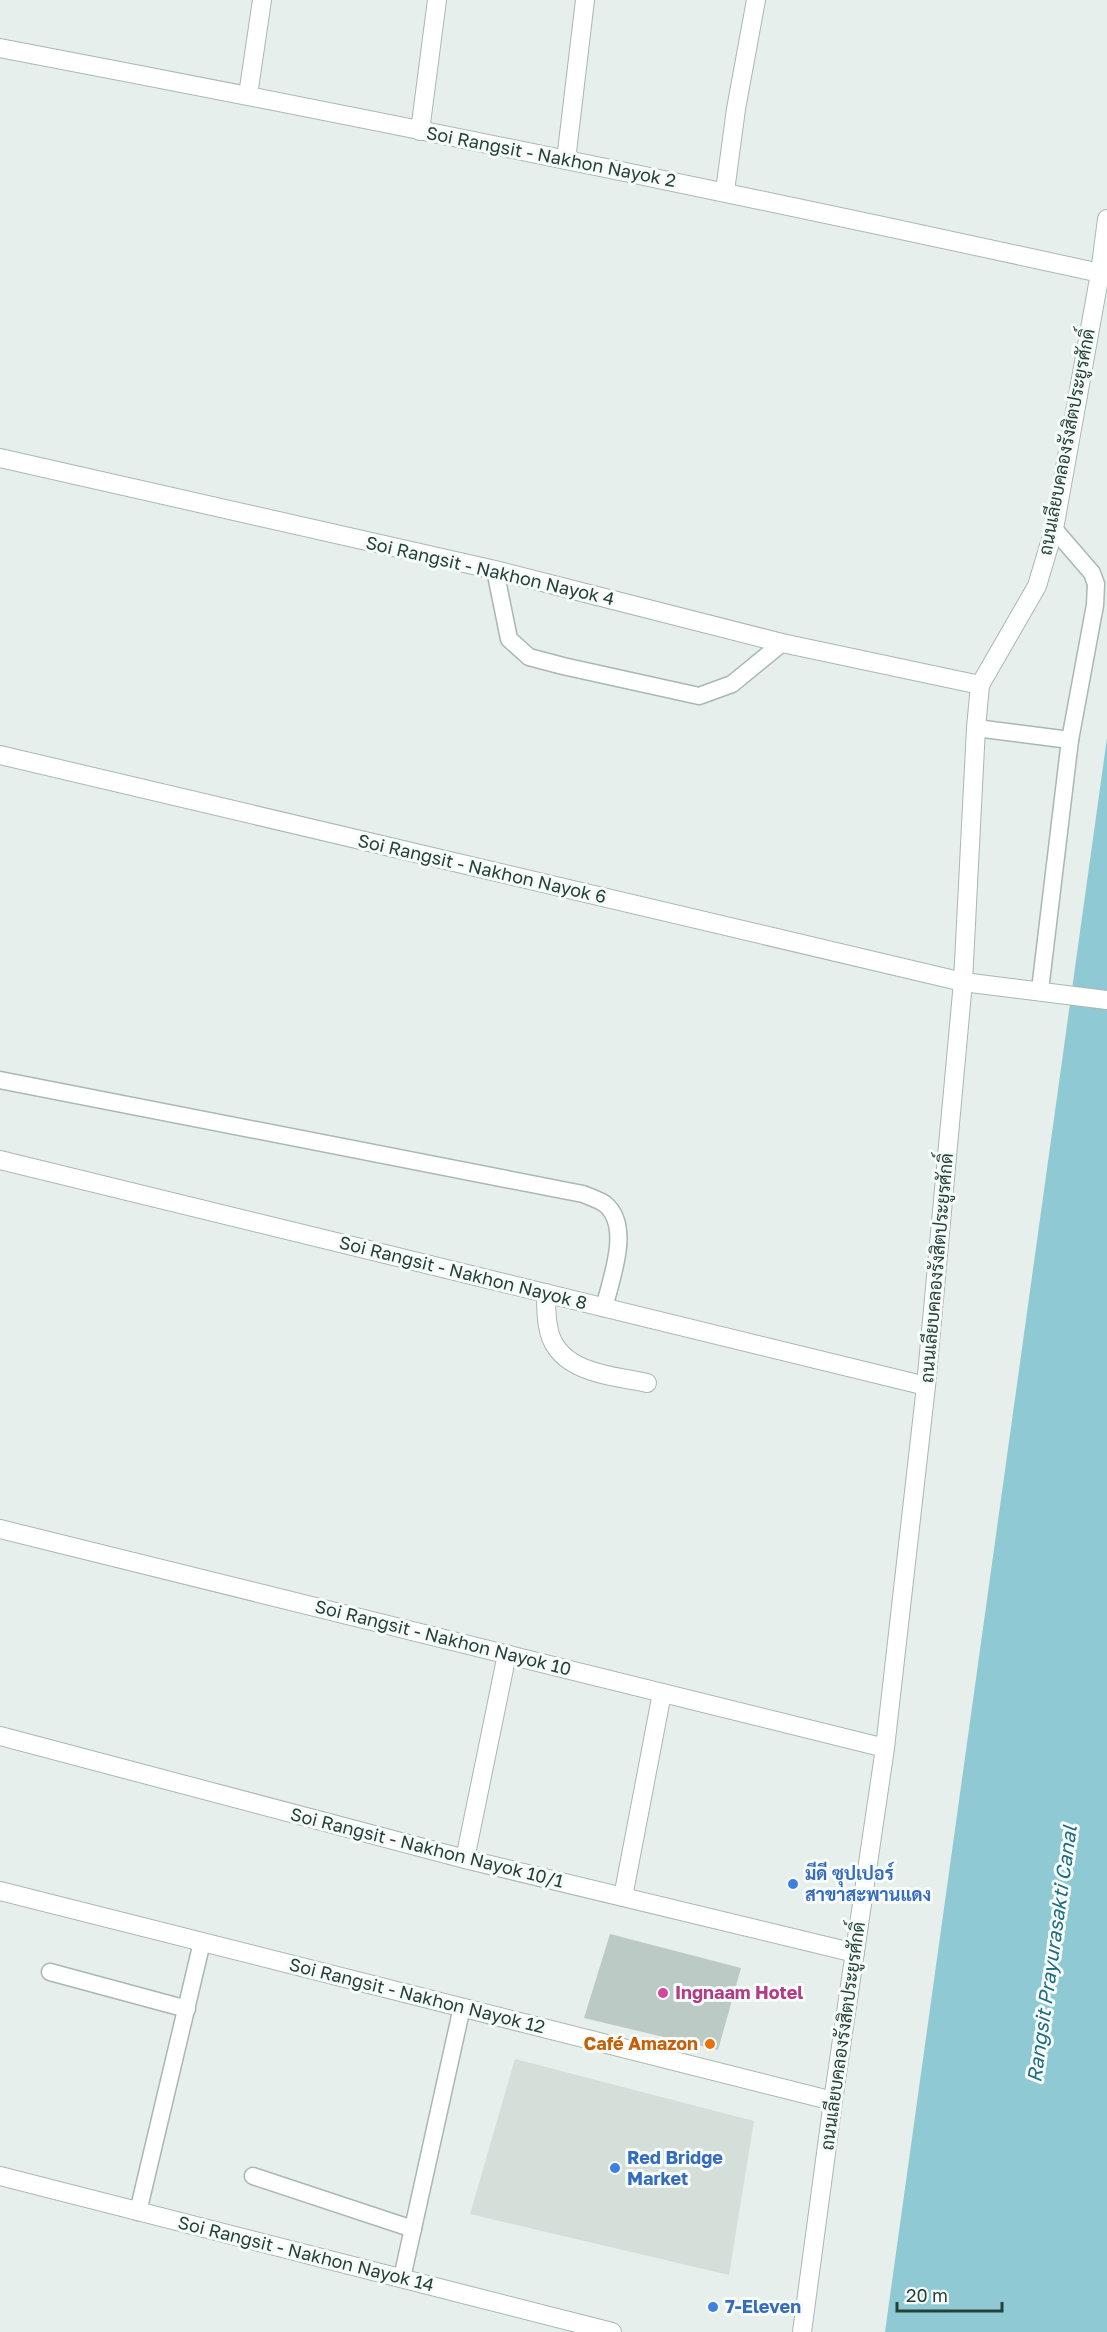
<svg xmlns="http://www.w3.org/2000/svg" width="1107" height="2332" viewBox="0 0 1107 2332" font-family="'Golos Text',Sarabun,sans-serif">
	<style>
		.built { fill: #d4dfda }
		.water { fill: #8ec9d4 }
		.building { fill: #bbcac4 }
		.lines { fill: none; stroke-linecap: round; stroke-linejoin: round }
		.service-casing { stroke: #a8b8b2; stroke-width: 19 }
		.minor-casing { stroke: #a8b8b2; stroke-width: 20 }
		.tertiary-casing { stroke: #a8b8b2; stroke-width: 20 }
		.service { stroke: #fff; stroke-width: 16 }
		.minor { stroke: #fff; stroke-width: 18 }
		.tertiary { stroke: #fff; stroke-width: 18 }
		.shop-dot { fill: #3f7fe0; stroke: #f7fbf9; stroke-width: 2 }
		.hotel-dot { fill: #d1479c; stroke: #f7fbf9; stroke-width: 2 }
		.food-dot { fill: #e8710a; stroke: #f7fbf9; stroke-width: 2 }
		.labels { text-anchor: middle; stroke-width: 6; stroke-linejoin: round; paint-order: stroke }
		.street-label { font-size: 18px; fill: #24423a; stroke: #f7fbf9 }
		.shop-label { font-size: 18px; font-weight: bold; fill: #366cbe; stroke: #f7fbf9; text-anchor: start }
		.hotel-label { font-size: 18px; font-weight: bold; fill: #b23c85; stroke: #f7fbf9; text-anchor: start }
		.food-label { font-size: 18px; font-weight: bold; fill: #c56008; stroke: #f7fbf9; text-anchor: end }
		.water-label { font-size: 20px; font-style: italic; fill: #1c6f80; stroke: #f7fbf9 }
	</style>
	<rect width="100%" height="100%" fill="#e6efeb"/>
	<!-- built -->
	<polygon class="built" points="515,2059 754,2121 729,2275 470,2214"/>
	<!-- water -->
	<polygon class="water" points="1107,738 1107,2332 885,2332"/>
	<!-- building -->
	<polygon class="building" points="610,1934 741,1968 718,2050 584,2018"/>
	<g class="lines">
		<defs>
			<g id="service">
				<polyline points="495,570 509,639 529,657 563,666 699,696 732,684 782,643"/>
				<polyline points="976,728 1070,740"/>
				<polyline points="1040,990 1070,740 1095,605 1096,584 1092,573 1054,529"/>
				<path d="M0 1080 583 1194C590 1197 599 1200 605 1204 632 1226 611 1279 604 1308"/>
				<polyline points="50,1972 187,2009"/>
				<polyline points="253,2176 413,2229"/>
				<polyline points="138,2212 202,1942"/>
				<polyline points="402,2278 462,2007"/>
			</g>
			<g id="minor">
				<path d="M0 48C368 118 734 193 1100 273"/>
				<polyline points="248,95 262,0"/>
				<polyline points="420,131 437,0"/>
				<polyline points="566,160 585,0"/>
				<polyline points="725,191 736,109 756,0"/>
				<polyline points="0,458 495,570 782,643 980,685"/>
				<polyline points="0,755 963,982 1107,1000"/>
				<polyline points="0,1160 926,1386"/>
				<path d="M546 1293C546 1304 546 1316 548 1326 555 1373 610 1375 647 1383"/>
				<polyline points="0,1529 885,1748"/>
				<polyline points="0,1736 465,1859 855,1953"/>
				<polyline points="465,1859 507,1654"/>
				<polyline points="0,1891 833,2101"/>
				<polyline points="623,1897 662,1693"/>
				<polyline points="0,2176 612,2332"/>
			</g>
			<polyline id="tertiary" points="802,2332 833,2101 885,1748 926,1386 963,982 976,728 980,685 1037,586 1054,529 1100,273 1107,219"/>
		</defs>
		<!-- service casing -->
		<use href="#service" class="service-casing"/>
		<!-- minor casing -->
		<use href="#minor" class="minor-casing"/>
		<!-- tertiary casing -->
		<use href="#tertiary" class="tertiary-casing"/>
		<!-- service -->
		<use href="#service" class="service"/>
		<!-- minor -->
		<use href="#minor" class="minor"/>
		<!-- tertiary -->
		<use href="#tertiary" class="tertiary"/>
	</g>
	<!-- markers -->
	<g class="shop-dot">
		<circle cx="793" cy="1884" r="6"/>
		<circle cx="615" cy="2168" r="6"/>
		<circle cx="713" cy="2307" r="6"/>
	</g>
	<circle class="hotel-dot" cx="663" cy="1993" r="6"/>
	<circle class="food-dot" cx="710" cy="2044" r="6"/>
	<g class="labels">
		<!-- street labels -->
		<g class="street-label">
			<text transform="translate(551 157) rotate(11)" y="6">Soi Rangsit - Nakhon Nayok 2</text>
			<text transform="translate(1067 442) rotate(-79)" y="6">ถนนเลียบคลองรังสิตประยูรศักดิ์</text>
			<text transform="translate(490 571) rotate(13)" y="6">Soi Rangsit - Nakhon Nayok 4</text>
			<text transform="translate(482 869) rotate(13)" y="6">Soi Rangsit - Nakhon Nayok 6</text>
			<text transform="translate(937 1268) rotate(-85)" y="6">ถนนเลียบคลองรังสิตประยูรศักดิ์</text>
			<text transform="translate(463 1273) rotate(14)" y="6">Soi Rangsit - Nakhon Nayok 8</text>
			<text transform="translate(443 1638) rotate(14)" y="6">Soi Rangsit - Nakhon Nayok 10</text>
			<text transform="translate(427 1848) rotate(14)" y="6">Soi Rangsit - Nakhon Nayok 10/1</text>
			<text transform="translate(417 1996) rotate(14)" y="6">Soi Rangsit - Nakhon Nayok 12</text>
			<text transform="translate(843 2036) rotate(-82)" y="6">ถนนเลียบคลองรังสิตประยูรศักดิ์</text>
			<text transform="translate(306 2254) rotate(14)" y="6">Soi Rangsit - Nakhon Nayok 14</text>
		</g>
		<!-- shop labels -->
		<g class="shop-label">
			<text x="805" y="1880">มีดี ซุปเปอร์<tspan x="805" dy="21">สาขาสะพานแดง</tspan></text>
			<text x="627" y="2164">Red Bridge<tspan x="627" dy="21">Market</tspan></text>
			<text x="725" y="2313">7-Eleven</text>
		</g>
		<!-- hotel labels -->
		<g class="hotel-label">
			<text x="675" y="1999">Ingnaam Hotel</text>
		</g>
		<!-- food labels -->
		<g class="food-label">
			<text x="698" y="2050">Café Amazon</text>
		</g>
		<!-- water labels -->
		<g class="water-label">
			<text transform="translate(1052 1954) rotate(-82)" y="7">Rangsit Prayurasakti Canal</text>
		</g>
	</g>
	<!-- scale -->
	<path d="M897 2302v9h105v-9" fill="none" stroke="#24423a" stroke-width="3"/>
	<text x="906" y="2302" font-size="18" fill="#24423a" stroke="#f7fbf9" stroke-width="4.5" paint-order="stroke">20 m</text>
</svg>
